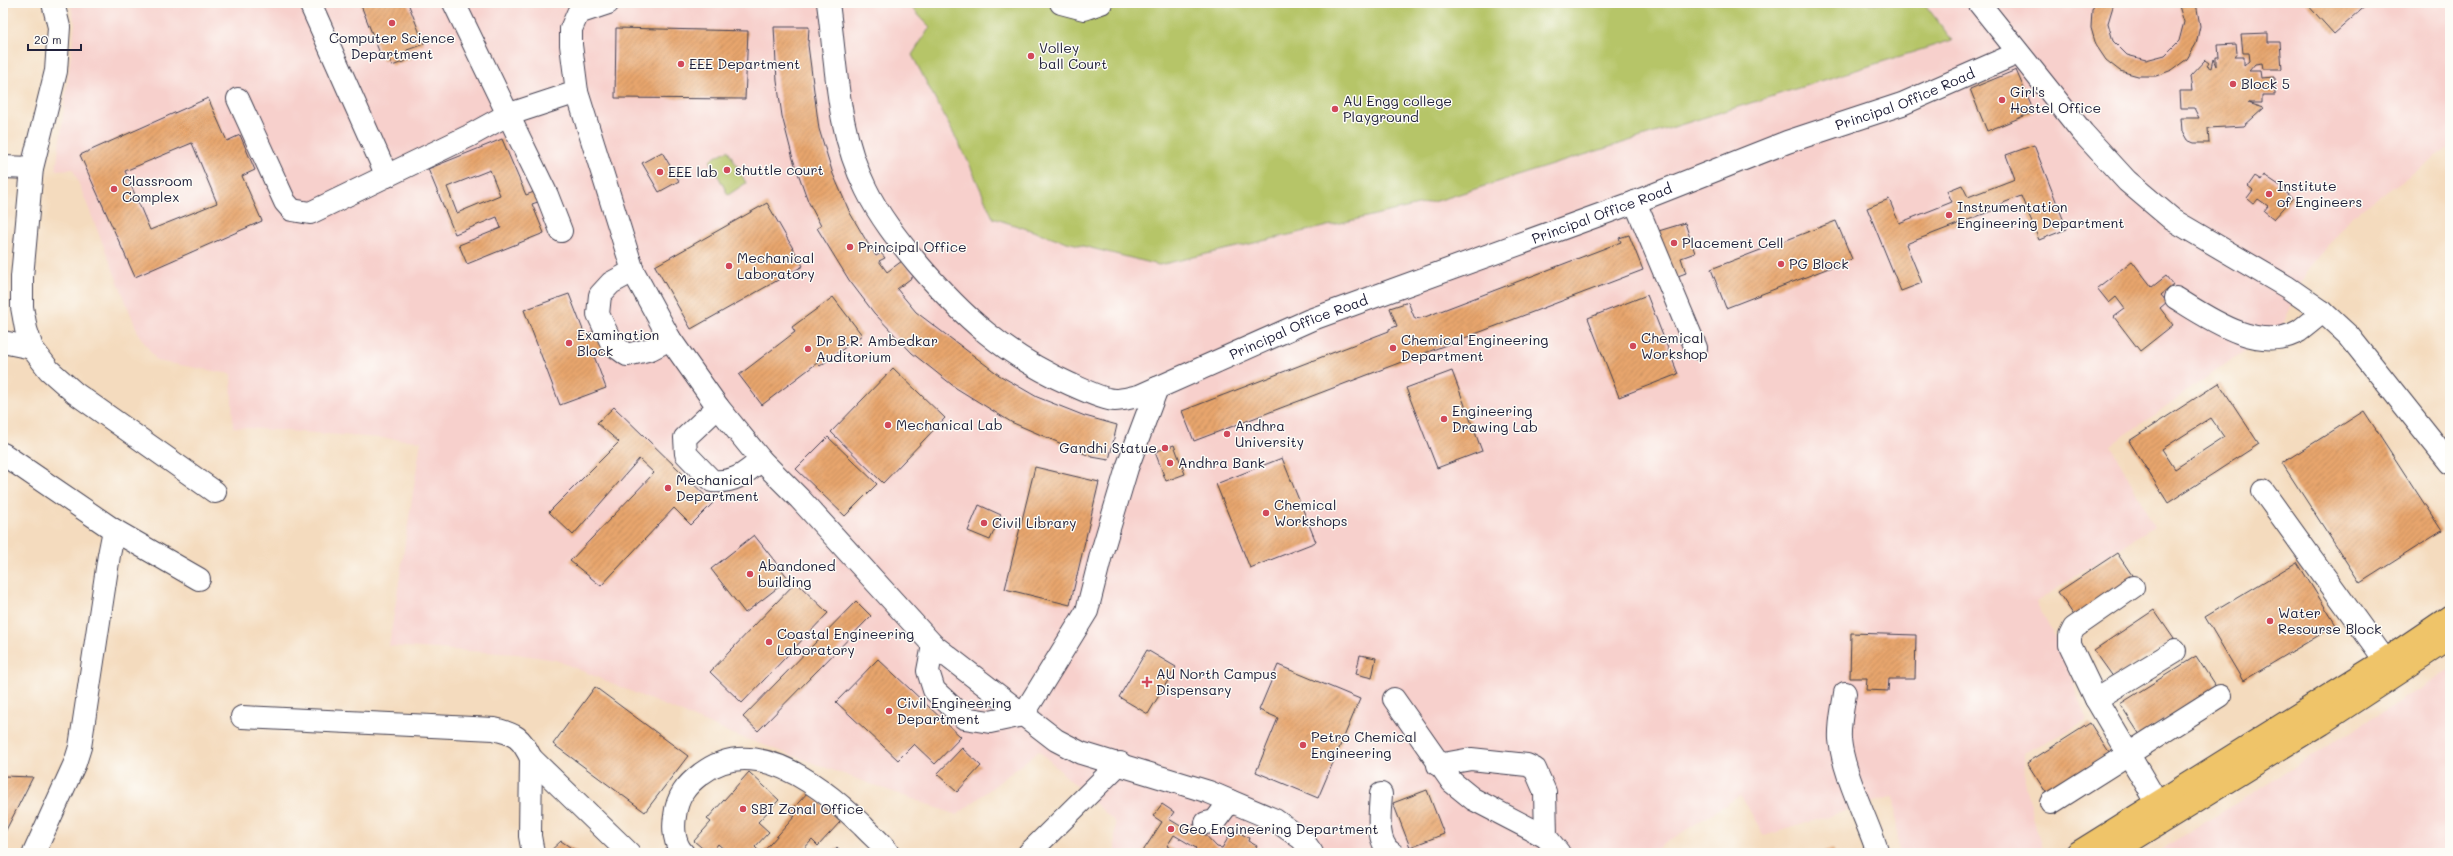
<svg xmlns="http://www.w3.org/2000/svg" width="2453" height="856" viewBox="0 0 2453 856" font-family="Mali,sans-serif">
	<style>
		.built { fill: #f7d0cc }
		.grass { fill: #b6c568; stroke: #6c7452 }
		.building { fill: url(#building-hatch); fill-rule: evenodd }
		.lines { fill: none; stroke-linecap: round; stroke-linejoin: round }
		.minor-casing { stroke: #423e4f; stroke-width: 24 }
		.major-casing { stroke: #423e4f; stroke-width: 24 }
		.minor { stroke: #fff; stroke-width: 22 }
		.major { stroke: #efc469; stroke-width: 22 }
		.poi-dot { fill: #d1495b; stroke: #fdfcf7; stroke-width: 1.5 }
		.labels { text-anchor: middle; stroke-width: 3; stroke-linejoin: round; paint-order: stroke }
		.poi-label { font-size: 14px; fill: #22223b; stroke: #fdfcf7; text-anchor: start }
		.street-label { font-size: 14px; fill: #22223b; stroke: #fdfcf7 }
	</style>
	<defs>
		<pattern id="building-hatch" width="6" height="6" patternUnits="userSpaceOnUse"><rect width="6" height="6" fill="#e8a66d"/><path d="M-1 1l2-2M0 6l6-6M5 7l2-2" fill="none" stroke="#bc875b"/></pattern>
	</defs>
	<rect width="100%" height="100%" fill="#fdfcf7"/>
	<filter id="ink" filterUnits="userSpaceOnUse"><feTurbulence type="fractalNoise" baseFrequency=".025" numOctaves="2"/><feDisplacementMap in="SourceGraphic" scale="8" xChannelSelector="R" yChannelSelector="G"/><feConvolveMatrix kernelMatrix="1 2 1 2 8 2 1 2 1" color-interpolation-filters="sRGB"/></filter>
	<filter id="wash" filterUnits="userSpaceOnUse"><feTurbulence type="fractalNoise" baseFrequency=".012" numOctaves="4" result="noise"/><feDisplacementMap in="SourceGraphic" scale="16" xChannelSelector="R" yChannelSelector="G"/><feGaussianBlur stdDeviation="0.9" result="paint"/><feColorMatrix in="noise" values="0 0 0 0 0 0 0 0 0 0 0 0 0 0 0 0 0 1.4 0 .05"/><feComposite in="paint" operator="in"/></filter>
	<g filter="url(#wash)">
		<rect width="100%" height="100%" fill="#f4dbbe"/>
		<!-- built -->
		<g class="built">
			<polygon points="70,3 2450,3 2450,147 2352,216 2307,270 2284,323 2111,445 2154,526 2036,602 2059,645 2087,721 2024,753 2025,786 2043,853 1899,853 1894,796 1764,836 1741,795 1650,853 1115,853 1115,822 1039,751 957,815 730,733 556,660 517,654 389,646 421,441 233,427 231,374 157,361 139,335 73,169 56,170 75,24"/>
			<polygon points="2450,670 2450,853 2156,853"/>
		</g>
		<!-- grass -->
		<g class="grass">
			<polygon points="907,3 1924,3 1952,40 1440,200 1159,265 1067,242 993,218 969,163 912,55 930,27"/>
			<polygon points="728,150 746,183 728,195 710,160"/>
		</g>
		<g id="blocks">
			<!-- building -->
			<g class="building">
				<polygon points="360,3 408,3 424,44 407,50 411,59 392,66 389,59 383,61"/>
				<polygon points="2095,3 2114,3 2108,23 2113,41 2127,55 2146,60 2165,55 2179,41 2184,22 2178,3 2196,3 2200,26 2196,44 2187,59 2172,70 2156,76 2138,76 2120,71 2106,60 2096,45 2091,28 2092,10"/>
				<polygon points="2306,3 2335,5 2369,3 2334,34"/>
				<polygon points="774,27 809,27 808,45 819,129 833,174 850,213 867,242 876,256 881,253 885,258 879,261 887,272 902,261 914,276 897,289 901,294 916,312 999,375 1037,397 1085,416 1117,425 1109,460 1092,457 1011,422 956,388 912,353 874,313 849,280 817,228 821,226 808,201 793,159 782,116 777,81"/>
				<polygon points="616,28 748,31 745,99 615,98"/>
				<polygon points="2268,33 2268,42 2280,42 2282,69 2263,69 2262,63 2255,64 2249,71 2260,71 2261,78 2275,77 2275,95 2262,95 2262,103 2248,103 2264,108 2244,126 2208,128 2209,143 2194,143 2187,140 2182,131 2181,118 2199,118 2194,108 2181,108 2180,91 2192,91 2190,76 2205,60 2209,63 2207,66 2211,68 2213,59 2216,66 2216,57 2219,57 2218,45 2236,44 2237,53 2234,57 2244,57 2244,66 2250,61 2249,53 2243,53 2241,34"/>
				<polygon points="2016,70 2034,112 1987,131 1970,89"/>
				<path d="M208 98 227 141 240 135 255 170 242 176 262 221 135 277 80 155ZM192 143 217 203 150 230 125 171Z"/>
				<path d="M502 139 526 195 542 189 546 199 532 204 544 233 467 264 459 245 501 228 497 217 455 234 428 169ZM490 170 500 195 457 213 447 187Z"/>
				<polygon points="2034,145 2067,229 2039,240 2021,196 1998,205 1999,208 1906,244 1922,283 1901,291 1867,208 1889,199 1899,223 1952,202 1947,191 1962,185 1968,197 2015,179 2006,155"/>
				<polygon points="662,152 679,181 659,192 642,163"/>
				<polygon points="2264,175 2285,189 2283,190 2293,198 2274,219 2264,211 2268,206 2258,199 2254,204 2247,198 2253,190 2248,186 2255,176 2261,180"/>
				<polygon points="767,203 803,266 691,329 655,266"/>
				<polygon points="1836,221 1852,259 1726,308 1711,269"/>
				<polygon points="1685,223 1695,253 1681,258 1686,273 1667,280 1652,233"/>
				<polygon points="1629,235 1643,270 1194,441 1182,411 1389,331 1389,329 1397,326 1390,308 1408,302 1415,319 1425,317 1621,242 1619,238"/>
				<polygon points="2132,261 2152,287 2166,276 2173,285 2161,295 2167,302 2160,308 2173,325 2140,351 2114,317 2125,309 2116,297 2109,303 2097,288"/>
				<polygon points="569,294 585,335 597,330 605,352 594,356 606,388 560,405 524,310"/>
				<polygon points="1647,295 1678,374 1619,397 1588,318"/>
				<polygon points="833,297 862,335 820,366 817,363 762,405 739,375 795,332 792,327"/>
				<polygon points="893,368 945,418 883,483 831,432"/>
				<polygon points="1452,371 1482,451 1437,468 1406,388"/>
				<path d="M2219 383 2259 444 2168 503 2129 441ZM2211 418 2224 437 2175 469 2162 449Z"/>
				<polygon points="614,407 713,503 691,525 674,508 601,586 570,561 654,473 639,459 573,535 549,512 619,442 597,423"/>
				<polygon points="2364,411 2442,531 2360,583 2282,463"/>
				<polygon points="828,437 877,484 845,516 796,469"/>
				<polygon points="1174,445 1185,474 1166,481 1155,452"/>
				<polygon points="1282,458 1316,542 1250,568 1216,484"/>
				<polygon points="1035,467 1099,482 1070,605 1005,589"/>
				<polygon points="979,505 1001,515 990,540 968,531"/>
				<polygon points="754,535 789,579 745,613 711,569"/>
				<polygon points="2117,553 2136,581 2077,620 2058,592"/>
				<polygon points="2297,562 2336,625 2243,681 2205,617"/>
				<polygon points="796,582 828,613 742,703 710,672"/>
				<polygon points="856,601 871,616 758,731 743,717"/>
				<polygon points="2154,610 2174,639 2114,678 2094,650"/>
				<polygon points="1851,633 1916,635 1915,679 1889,679 1888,691 1866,690 1867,678 1850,678"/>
				<polygon points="1147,650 1176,667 1148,714 1119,697"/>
				<polygon points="1360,655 1376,658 1372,678 1356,674"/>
				<polygon points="2196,656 2216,687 2140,735 2120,704"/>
				<polygon points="878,659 961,737 935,764 914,744 898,760 836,702"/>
				<polygon points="1278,665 1360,699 1318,798 1256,772 1278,718 1259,710"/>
				<polygon points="595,687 688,756 645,812 553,744"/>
				<polygon points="2090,723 2109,753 2047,794 2027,763"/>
				<polygon points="962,748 981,766 957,792 937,774"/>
				<polygon points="749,772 779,800 758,822 769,832 755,847 761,853 728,853 718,844 711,853 708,853 694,841 711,822 707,819"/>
				<polygon points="3,776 33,777 3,836"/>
				<polygon points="1427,790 1444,834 1410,847 1393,803"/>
				<polygon points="808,792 840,822 818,846 812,840 800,853 762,853 795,816 790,812"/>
				<polygon points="1162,804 1174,812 1169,819 1187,830 1192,824 1198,827 1217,847 1222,848 1230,835 1233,837 1236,831 1249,838 1248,841 1257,846 1255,850 1260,853 1193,853 1196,848 1174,835 1167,846 1179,853 1146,853 1143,851 1162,822 1153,816"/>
				<polygon points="561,841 579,853 548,853"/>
				<polygon points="837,848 842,853 832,853"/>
				<polygon points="1833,848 1835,853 1818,853"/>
			</g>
		</g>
	</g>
	<g filter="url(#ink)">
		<use href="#blocks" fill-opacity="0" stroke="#423e4f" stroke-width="1"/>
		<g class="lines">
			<defs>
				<g id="minor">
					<polyline points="53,3 59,27 56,71 32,168 22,277 22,307 26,329 32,348 49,370 75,393 215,492"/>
					<polyline points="310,3 387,176"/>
					<polyline points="454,3 547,195 561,231"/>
					<polyline points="608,3 578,13 571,29 571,45 577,92 633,271 670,339 718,407 761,460 800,499 933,645 1056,740 1081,753 1209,792 1275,820 1302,839 1312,853"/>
					<path id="s1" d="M828 3C837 67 836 129 866 189 879 216 898 240 917 263 963 317 1005 355 1070 384 1081 389 1104 400 1115 400 1123 400 1132 397 1139 396L1310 320 1635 202 1787 142 1902 104 2018 53"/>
					<polyline points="1061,3 1084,9 1101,3"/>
					<polyline points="1979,3 2083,133 2127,181 2173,220 2287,287 2323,312 2349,336 2450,463"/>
					<polyline points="238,99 285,202 292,210 310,213 469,136 507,115 577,92"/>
					<polyline points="3,167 32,168"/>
					<polyline points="1635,202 1696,348"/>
					<polyline points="633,271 611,283 600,295 598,314 612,344 627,355 651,349 670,339"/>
					<path d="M2176 298C2208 318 2259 354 2299 331 2307 325 2315 318 2323 312"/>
					<polyline points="3,342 32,348"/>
					<path d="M718 407 685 438 686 454 712 481C734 483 745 474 761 460"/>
					<polyline points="3,454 114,530 109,555 80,747 75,763 34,853"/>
					<polyline points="2263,491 2385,660"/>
					<polyline points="114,530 199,579"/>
					<polyline points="2133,587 2074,628 2070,636 2070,645 2096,699 2158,804"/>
					<polyline points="933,645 928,671 934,690 964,718 990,722 1023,715 1087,611 1101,555 1127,468 1157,388"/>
					<path d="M1845 693C1843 708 1839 724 1840 739 1843 774 1867 819 1878 853"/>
					<polyline points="1394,699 1452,782 1473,799 1546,837 1559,853"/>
					<polyline points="2096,699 2175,651"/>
					<path d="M242 717 494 729C515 734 521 737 531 758L629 853"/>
					<polyline points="531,758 530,836 533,853"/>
					<polyline points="1438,765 1471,759 1527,765 1535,769 1545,792 1546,837"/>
					<path d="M1381 794C1380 811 1375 843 1392 853"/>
					<polyline points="2051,803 2220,696"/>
					<polyline points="1206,823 1215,821 1230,801"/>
					<path d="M683 853C674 844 673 828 675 816 677 797 686 785 701 774 755 732 824 788 863 826 871 835 882 843 888 853"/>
					<polyline points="1029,853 1120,763"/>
				</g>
				<g id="major">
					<polyline points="2077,853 2385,660 2450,616"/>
					<polyline points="2112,853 2322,723 2450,639"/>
				</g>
			</defs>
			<!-- minor casing -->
			<use href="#minor" class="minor-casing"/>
			<!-- major casing -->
			<use href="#major" class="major-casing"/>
			<!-- minor -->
			<use href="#minor" class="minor"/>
			<!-- major -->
			<use href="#major" class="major"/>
		</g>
	</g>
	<!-- markers -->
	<g class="poi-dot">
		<circle cx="392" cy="23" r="4"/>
		<circle cx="1031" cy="56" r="4"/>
		<circle cx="681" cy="64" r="4"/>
		<circle cx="2233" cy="84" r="4"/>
		<circle cx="2002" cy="100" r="4"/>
		<circle cx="1335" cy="109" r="4"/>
		<circle cx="727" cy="170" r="4"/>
		<circle cx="660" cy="172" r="4"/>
		<circle cx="114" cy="189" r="4"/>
		<circle cx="2269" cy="194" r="4"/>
		<circle cx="1949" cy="215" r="4"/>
		<circle cx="1674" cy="243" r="4"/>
		<circle cx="850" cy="247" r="4"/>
		<circle cx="1781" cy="264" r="4"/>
		<circle cx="729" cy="266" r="4"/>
		<circle cx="569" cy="343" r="4"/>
		<circle cx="1633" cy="346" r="4"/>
		<circle cx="1393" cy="348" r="4"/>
		<circle cx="808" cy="349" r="4"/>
		<circle cx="1444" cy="419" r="4"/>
		<circle cx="888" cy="425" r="4"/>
		<circle cx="1227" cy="434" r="4"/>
		<circle cx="1165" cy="448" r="4"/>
		<circle cx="1170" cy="463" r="4"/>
		<circle cx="668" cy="488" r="4"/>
		<circle cx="1266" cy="513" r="4"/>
		<circle cx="984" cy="523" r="4"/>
		<circle cx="750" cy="574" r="4"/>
		<circle cx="2270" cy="621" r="4"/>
		<circle cx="769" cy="642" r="4"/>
		<path d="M1145 676h4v4h4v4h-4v4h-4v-4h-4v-4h4z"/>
		<circle cx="889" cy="711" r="4"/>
		<circle cx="1303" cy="745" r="4"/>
		<circle cx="743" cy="809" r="4"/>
		<circle cx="1171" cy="829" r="4"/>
	</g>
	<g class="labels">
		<!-- poi labels -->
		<g class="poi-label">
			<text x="392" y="43" text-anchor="middle">Computer Science<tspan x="392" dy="16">Department</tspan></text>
			<text x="1039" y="53">Volley<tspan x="1039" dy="16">ball Court</tspan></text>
			<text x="689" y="69">EEE Department</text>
			<text x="2241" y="89">Block 5</text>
			<text x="2010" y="97">Girl's<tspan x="2010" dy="16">Hostel Office</tspan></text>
			<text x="1343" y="106">AU Engg college<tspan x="1343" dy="16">Playground</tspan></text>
			<text x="735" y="175">shuttle court</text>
			<text x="668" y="177">EEE lab</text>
			<text x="122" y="186">Classroom<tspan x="122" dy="16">Complex</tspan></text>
			<text x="2277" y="191">Institute<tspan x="2277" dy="16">of Engineers</tspan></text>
			<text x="1957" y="212">Instrumentation<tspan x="1957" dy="16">Engineering Department</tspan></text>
			<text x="1682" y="248">Placement Cell</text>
			<text x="858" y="252">Principal Office</text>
			<text x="737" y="263">Mechanical<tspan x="737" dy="16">Laboratory</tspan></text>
			<text x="1789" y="269">PG Block</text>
			<text x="577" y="340">Examination<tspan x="577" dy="16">Block</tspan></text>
			<text x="1641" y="343">Chemical<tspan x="1641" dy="16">Workshop</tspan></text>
			<text x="1401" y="345">Chemical Engineering<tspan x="1401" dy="16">Department</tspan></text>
			<text x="816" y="346">Dr B.R. Ambedkar<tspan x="816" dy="16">Auditorium</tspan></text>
			<text x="1452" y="416">Engineering<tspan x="1452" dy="16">Drawing Lab</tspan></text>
			<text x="896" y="430">Mechanical Lab</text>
			<text x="1235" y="431">Andhra<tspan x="1235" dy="16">University</tspan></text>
			<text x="1157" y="453" text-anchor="end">Gandhi Statue</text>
			<text x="1178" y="468">Andhra Bank</text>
			<text x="676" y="485">Mechanical<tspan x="676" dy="16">Department</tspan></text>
			<text x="1274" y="510">Chemical<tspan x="1274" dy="16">Workshops</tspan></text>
			<text x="992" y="528">Civil Library</text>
			<text x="758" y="571">Abandoned<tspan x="758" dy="16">building</tspan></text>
			<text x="2278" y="618">Water<tspan x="2278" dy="16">Resourse Block</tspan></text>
			<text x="777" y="639">Coastal Engineering<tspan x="777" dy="16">Laboratory</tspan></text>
			<text x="1156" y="679">AU North Campus<tspan x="1156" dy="16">Dispensary</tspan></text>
			<text x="897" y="708">Civil Engineering<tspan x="897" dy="16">Department</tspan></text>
			<text x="1311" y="742">Petro Chemical<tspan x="1311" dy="16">Engineering</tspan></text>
			<text x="751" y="814">SBI Zonal Office</text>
			<text x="1179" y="834">Geo Engineering Department</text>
		</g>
		<!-- street labels -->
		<g class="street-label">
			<text dy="5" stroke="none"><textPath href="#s1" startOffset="1372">Principal Office Road</textPath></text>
			<text dy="5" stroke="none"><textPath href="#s1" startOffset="1048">Principal Office Road</textPath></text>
			<text dy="5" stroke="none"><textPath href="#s1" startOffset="724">Principal Office Road</textPath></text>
		</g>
	</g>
	<!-- margin -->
	<rect width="2453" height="856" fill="none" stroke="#fdfcf7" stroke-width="16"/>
	<!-- scale -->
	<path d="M28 44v6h53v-6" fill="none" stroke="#22223b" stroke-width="2"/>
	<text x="34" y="44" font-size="12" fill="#22223b" stroke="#fdfcf7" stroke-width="3" paint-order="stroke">20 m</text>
</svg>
